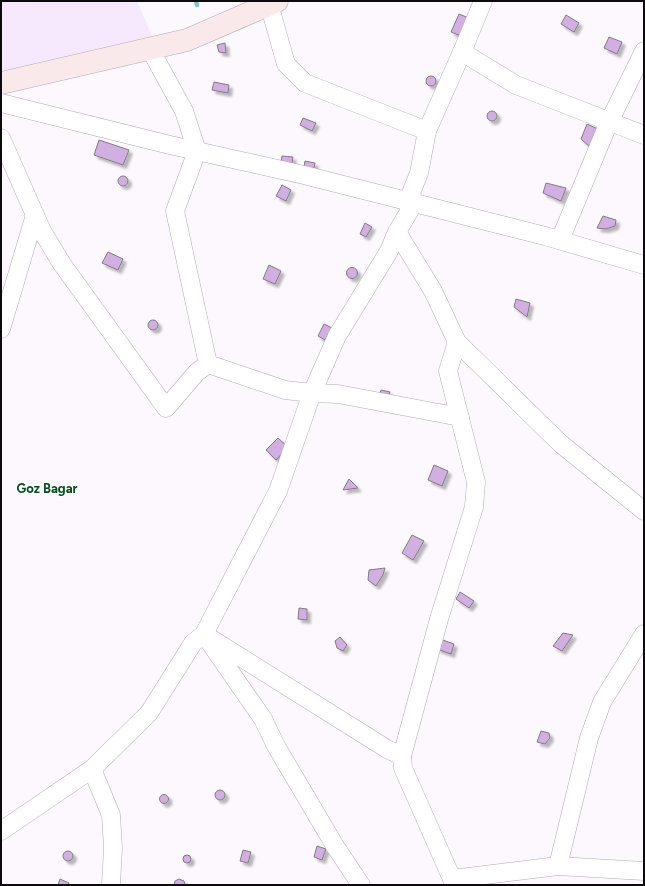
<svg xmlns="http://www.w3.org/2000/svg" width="645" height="886" viewBox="0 0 645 886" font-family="Figtree,sans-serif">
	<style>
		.built { fill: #f6e9fd }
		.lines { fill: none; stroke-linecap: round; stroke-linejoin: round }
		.stream { stroke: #79c4d0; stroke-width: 4.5 }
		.building { fill: #d1afe0; stroke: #827a86; filter: url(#shadow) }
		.street-casing { stroke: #b3aab7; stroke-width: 19 }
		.secondary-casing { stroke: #b3aab7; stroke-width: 23 }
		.street { stroke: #fff; stroke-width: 18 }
		.secondary { stroke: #fae9eb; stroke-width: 22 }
		.labels { text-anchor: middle; stroke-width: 3; stroke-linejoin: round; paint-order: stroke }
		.quarter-label { font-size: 13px; font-weight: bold; fill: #064e20; stroke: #fff }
	</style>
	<defs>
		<filter id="shadow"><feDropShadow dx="3.5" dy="3.5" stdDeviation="1" flood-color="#0004"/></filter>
	</defs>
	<rect width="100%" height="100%" fill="#fcf8fd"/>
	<!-- built -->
	<polygon class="built" points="1,1 137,1 153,38 1,73"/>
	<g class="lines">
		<!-- stream -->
		<polyline class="stream" points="196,1 197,5"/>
	</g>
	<!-- building -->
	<g class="building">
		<polygon points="459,14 469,18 461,36 451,32"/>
		<polygon points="566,15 579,23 574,32 561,24"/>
		<polygon points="609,37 622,42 617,54 604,48"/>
		<polygon points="225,43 226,53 219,52 217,45"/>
		<circle cx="431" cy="81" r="5"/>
		<polygon points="214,82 229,85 228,93 212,90"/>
		<circle cx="492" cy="116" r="5"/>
		<polygon points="303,118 316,123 312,131 300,125"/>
		<polygon points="587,124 598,129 590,147 581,139"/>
		<polygon points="99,140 129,150 123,165 94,155"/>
		<polygon points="282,156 293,157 291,169 280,168"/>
		<polygon points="305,161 315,163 313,174 303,172"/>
		<circle cx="123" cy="181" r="5"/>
		<polygon points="546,183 566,188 561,201 543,193"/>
		<polygon points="282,185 291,190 286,201 276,196"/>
		<polygon points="603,216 616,220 615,226 606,229 597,228"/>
		<polygon points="365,223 372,227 366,237 360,234"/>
		<polygon points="108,252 123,259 118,270 102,263"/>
		<polygon points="269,265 281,271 275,284 263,279"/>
		<circle cx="352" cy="273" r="5.5"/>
		<polygon points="516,299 530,303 527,317 514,307"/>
		<circle cx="153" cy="325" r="5"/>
		<polygon points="324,324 332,328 325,340 318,336"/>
		<polygon points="381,390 390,392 387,401 378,398"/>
		<polygon points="278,438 288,447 276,460 266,450"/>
		<polygon points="434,465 448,471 442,486 428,480"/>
		<polygon points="349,479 358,488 343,490"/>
		<polygon points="412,535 424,541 413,560 402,553"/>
		<polygon points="385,568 383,575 376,586 368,580 369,570"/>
		<polygon points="460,592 474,601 469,608 456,599"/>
		<polygon points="299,608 307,609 307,620 298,619"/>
		<polygon points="563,633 573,635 562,651 553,646"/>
		<polygon points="340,637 347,645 343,651 337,648 335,641"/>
		<polygon points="440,639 454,644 451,654 437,649"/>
		<polygon points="541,731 549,733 550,738 545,744 537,742"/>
		<circle cx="220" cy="795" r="5"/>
		<circle cx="164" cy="799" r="4.5"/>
		<polygon points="317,846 326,849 322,860 314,857"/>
		<polygon points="243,850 251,852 248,863 240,861"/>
		<circle cx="68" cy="856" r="5"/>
		<circle cx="187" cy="859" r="4"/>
		<polygon points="60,879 69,883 68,885 58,885"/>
		<polygon points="179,879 184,881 185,885 174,885 175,881"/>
	</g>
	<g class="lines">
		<defs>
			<g id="street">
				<polyline points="267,1 269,4 286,64 305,83 427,131"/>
				<polyline points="150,49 184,111 197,151 175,211 208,364"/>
				<polyline points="462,52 516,85 644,135"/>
				<polyline points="1,103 170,145 304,175 545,236 644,265"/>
				<polyline points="1,138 42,231 62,264 166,408 197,372 208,364"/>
				<polyline points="397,232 433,291 457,342 561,444 644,511"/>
				<polyline points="560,240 609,122 644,51"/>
				<polyline points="1,329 35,215"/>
				<polyline points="208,364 285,390 312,393 338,394 460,417"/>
				<polyline points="204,634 263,719 276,746 335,846 361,885"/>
				<polyline points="210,638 387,749 402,756"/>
				<polyline points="92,769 111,815 113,848 111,885"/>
				<polyline points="1,831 92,769 149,713 193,643 204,634 278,491 312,393 337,336 389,251 397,232 414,203 411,193 419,173 427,131 462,52 483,1"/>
				<polyline points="558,866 589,738 602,702 644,634"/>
				<polyline points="452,879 558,866 644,871"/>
				<polyline points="454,885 452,879 403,768 402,756 439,619 474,507 476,482 448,371 457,342"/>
			</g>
			<polyline id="secondary" points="1,83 187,40 277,1"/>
		</defs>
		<!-- street casing -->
		<use href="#street" class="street-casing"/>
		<!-- secondary casing -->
		<use href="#secondary" class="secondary-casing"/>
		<!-- street -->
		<use href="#street" class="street"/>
		<!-- secondary -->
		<use href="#secondary" class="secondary"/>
	</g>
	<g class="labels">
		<!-- quarter labels -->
		<g class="quarter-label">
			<text x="47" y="493">Goz Bagar</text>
		</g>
	</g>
	<!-- border -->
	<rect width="645" height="886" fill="none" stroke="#0d0a0e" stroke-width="4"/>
</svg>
